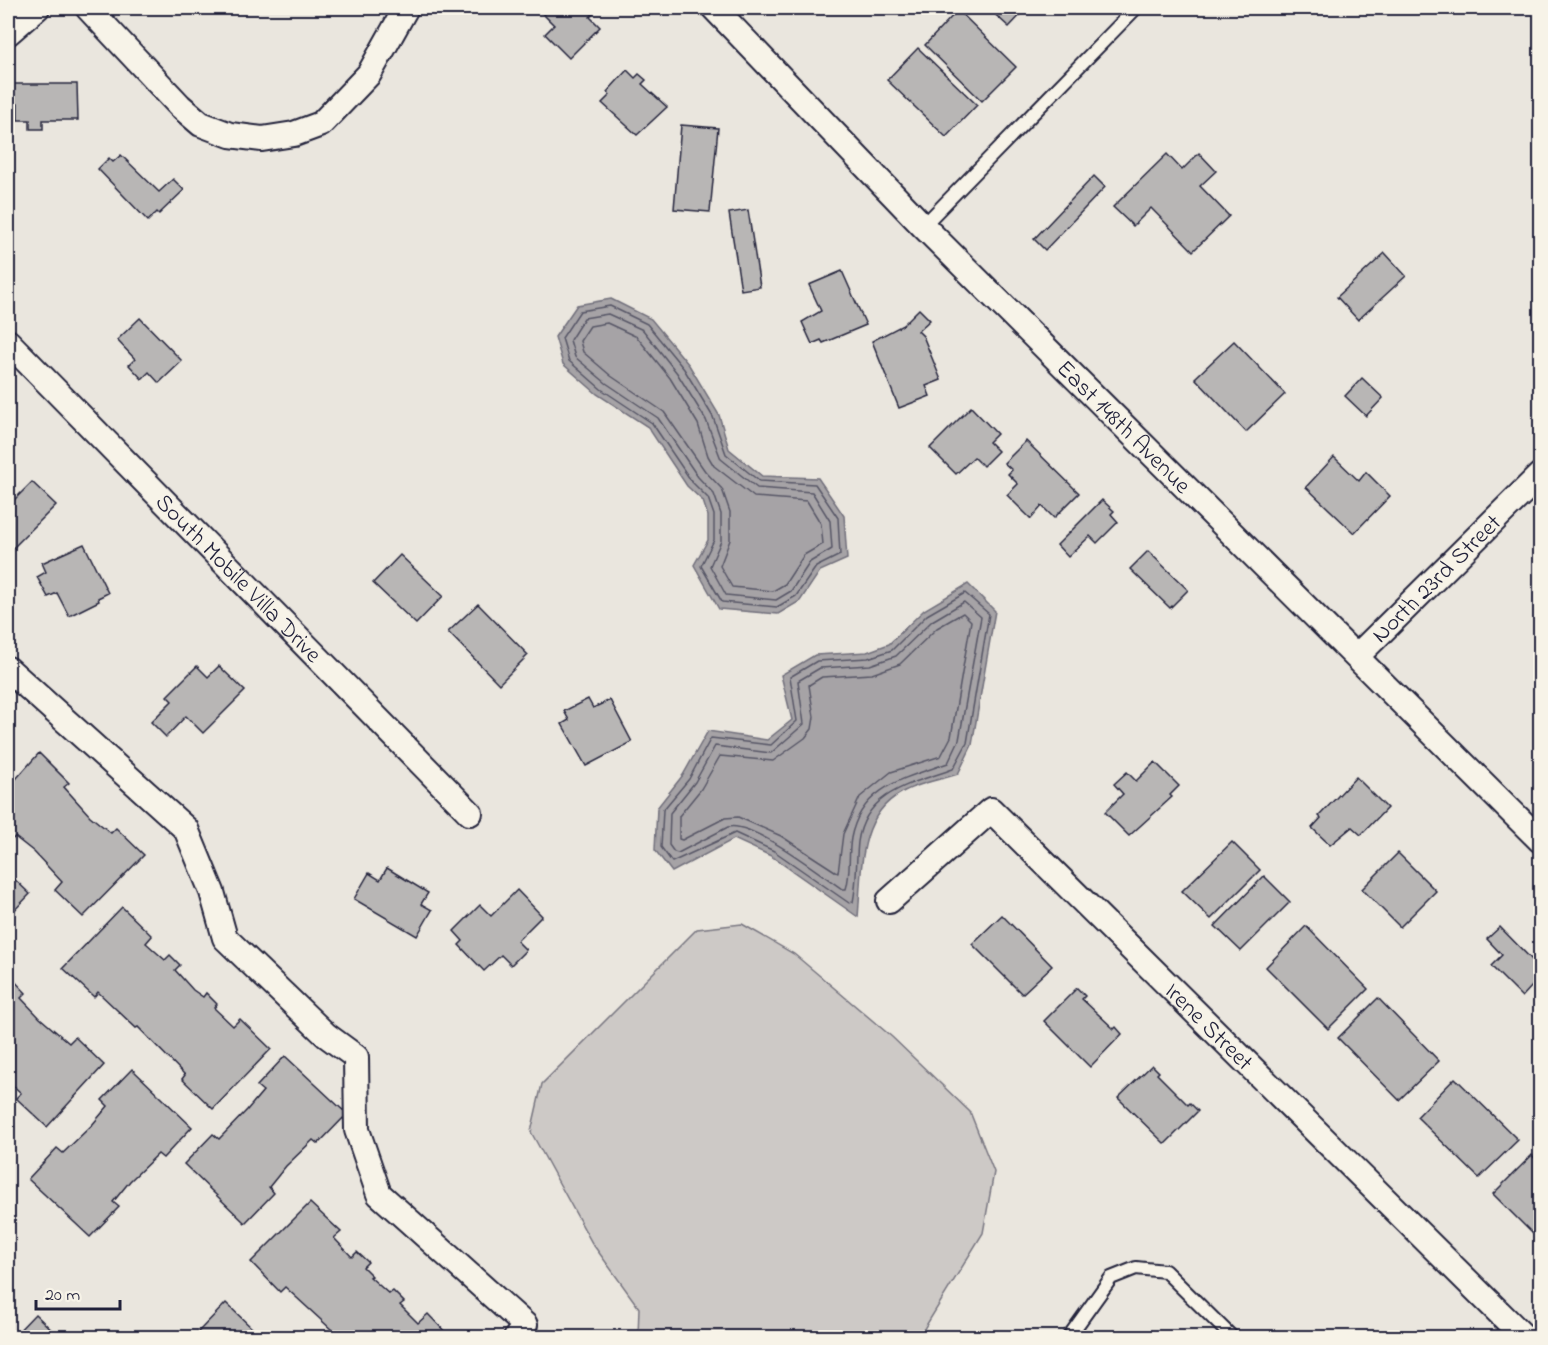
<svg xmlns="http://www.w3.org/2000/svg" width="1548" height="1345" viewBox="0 0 1548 1345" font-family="'Indie Flower',sans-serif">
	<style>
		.green { fill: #cdc9c6; stroke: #787680; stroke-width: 1.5 }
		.water { fill: #a6a3a6; stroke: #716f7b; stroke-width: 1.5 }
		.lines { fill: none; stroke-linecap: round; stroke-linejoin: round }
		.shore { stroke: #575666; stroke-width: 1.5 }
		.building { fill: #b8b6b5; stroke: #22223b; stroke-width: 1.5 }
		.lane-casing { stroke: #22223b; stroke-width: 16 }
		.street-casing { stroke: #22223b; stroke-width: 28 }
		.lane { stroke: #f7f3e8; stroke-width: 12 }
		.street { stroke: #f7f3e8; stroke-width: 24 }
		.labels { text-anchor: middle; stroke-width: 6; stroke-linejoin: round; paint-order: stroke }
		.street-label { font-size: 24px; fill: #22223b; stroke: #f7f3e8 }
	</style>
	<rect width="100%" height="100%" fill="#eae6de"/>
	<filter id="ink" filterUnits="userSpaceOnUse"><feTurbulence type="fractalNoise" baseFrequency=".0167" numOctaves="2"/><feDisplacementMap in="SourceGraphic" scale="12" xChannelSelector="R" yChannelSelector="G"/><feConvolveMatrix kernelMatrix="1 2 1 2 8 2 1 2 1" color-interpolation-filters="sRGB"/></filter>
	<g filter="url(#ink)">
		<!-- green -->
		<polygon class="green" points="742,924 794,954 892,1037 970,1112 994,1172 983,1233 919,1337 638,1337 639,1308 592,1243 531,1132 542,1084 697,929"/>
		<!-- water -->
		<g class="water">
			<polygon points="611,299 651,319 689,365 719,415 729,449 762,476 818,478 844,516 847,559 820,571 800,601 778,614 719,609 694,565 708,540 708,516 703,501 687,486 648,427 597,394 563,364 555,337 577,305"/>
			<path d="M968 584 995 611 972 745 958 774C940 780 917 783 901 793 857 817 862 873 858 917L771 856 734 839 672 872 655 850 657 808 683 775 708 731 767 740 792 720 781 675 815 655 867 652 889 644 924 610Z"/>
		</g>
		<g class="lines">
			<!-- shore -->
			<g class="shore">
				<polygon points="610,306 647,324 684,369 713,417 726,454 759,481 815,484 838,518 840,555 816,567 796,596 777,607 722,602 701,566 714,540 714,515 708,498 692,482 652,423 601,389 569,361 562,338 580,311"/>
				<polygon points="608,314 643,330 677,373 706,420 721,459 757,488 812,492 830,521 832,549 810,562 791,591 776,600 726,595 710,566 721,541 721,514 714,494 698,477 658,418 606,383 575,357 570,340 584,318"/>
				<polygon points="607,323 637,337 670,378 698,424 708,456 714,466 754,497 807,501 821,524 823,544 804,555 785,584 773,591 732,587 720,566 730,540 730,512 722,489 705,471 664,412 611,376 583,352 580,341 590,326"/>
				<path d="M965 593 989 614 967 743 953 769C914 783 865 791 858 842 856 862 857 883 853 902L849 903 774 851 735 833 672 862 661 847 663 810 689 779 711 738 771 745 797 721 790 677 817 661 868 658 892 650 927 615Z"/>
				<path d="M964 602 981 617 959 740 948 763C906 778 861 786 851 838 848 855 851 873 846 889H842C820 874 753 821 728 827L678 853 674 852 669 845 670 813 695 782 715 746 771 753 804 724 798 681 820 668 870 665 896 656 932 621Z"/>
				<polygon points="963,613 971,621 951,737 941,756 891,772 860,797 843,834 838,873 781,836 738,817 725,818 682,840 679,839 679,816 701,789 720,756 773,761 805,738 812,729 814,717 809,685 822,677 872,674 900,664 937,628"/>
			</g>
		</g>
		<!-- building -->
		<g class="building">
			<polygon points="544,8 596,8 598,9 590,17 600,27 569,58 545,34 554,25 540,11"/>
			<polygon points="988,8 1027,8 1009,27"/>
			<polygon points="958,10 1016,67 982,101 925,45"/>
			<polygon points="918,48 977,105 946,137 887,80"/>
			<polygon points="627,70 635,78 639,74 646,80 642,84 667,107 637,135 602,103 610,95 607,92"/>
			<polygon points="9,84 77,84 78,120 43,120 43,129 30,129 30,120 18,120 18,104 10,104"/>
			<polygon points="681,125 718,128 710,212 674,209"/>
			<polygon points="1199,153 1216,171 1200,186 1229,216 1193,251 1151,208 1133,226 1113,207 1167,154 1182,170"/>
			<polygon points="121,155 159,192 173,179 184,190 159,214 157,212 148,221 98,169 109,158 113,162"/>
			<polygon points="1094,176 1105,187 1045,250 1034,239"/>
			<polygon points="748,210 760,287 741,290 729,213"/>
			<polygon points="1385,253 1406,276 1358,320 1337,297"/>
			<polygon points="842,271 866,325 823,343 821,340 812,344 802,322 821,311 809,285"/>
			<polygon points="919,309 930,320 918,331 923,336 941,380 926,386 930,396 899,408 872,341 903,325"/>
			<polygon points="140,318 182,361 159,383 149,372 142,379 129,365 135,359 117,340"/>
			<polygon points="1234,341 1285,394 1246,432 1195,378"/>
			<polygon points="1362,378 1383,398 1366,416 1345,396"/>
			<polygon points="971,407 997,434 989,442 998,451 983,466 974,457 956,474 930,448"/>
			<polygon points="1026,441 1079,493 1054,518 1042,506 1031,519 1007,495 1018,484 1008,474 1012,470 1004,463"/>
			<polygon points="1334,457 1359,481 1366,472 1390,496 1354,533 1306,487"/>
			<polygon points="32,482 56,505 8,553 8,506"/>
			<polygon points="1102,500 1114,511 1111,514 1118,522 1097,543 1090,536 1068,557 1057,545"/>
			<polygon points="84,544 108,593 98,598 99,601 69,616 57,593 48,597 37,577 46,572 42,563"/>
			<polygon points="1148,551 1188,590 1170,608 1130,569"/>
			<polygon points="400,555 443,596 416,624 373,583"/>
			<polygon points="478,604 528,655 499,684 448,632"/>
			<polygon points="197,666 208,677 219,666 245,691 203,733 186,716 166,737 151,722 172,701 167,696"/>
			<polygon points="588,699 593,708 610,700 632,742 586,766 562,724 569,720 564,711"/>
			<polygon points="39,753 69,783 64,787 90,816 111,833 116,828 144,855 83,917 55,890 62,882 34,852 15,837 8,843 8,788"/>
			<polygon points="1155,762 1179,786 1170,795 1172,797 1129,836 1105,812 1123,794 1114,784 1127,772 1136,781"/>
			<polygon points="1356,777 1387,808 1361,835 1352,827 1330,845 1312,828 1321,818 1319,816"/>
			<polygon points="1232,842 1260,870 1211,919 1182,891"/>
			<polygon points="1398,853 1436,891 1400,927 1362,889"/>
			<polygon points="387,868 428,893 421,904 432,910 417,936 354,899 369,873 380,880"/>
			<polygon points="8,873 30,894 8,917"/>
			<polygon points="1264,876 1290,902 1241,951 1215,926"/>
			<polygon points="517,890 542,916 517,941 526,950 511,965 501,955 484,971 459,945 463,941 454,931 480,905 491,916"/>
			<polygon points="122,907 152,936 146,943 165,960 170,955 180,965 175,970 193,990 203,997 206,993 217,1004 214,1008 233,1026 240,1019 271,1049 213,1109 182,1079 185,1075 138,1027 136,1028 98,992 94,997 63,968"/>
			<polygon points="1002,915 1052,966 1022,994 972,944"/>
			<polygon points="1306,926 1368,989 1328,1029 1266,967"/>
			<polygon points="1500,927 1540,968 1540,994 1532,986 1522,997 1491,966 1502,955 1487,939"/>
			<polygon points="8,974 26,993 21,998 40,1018 69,1043 75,1037 104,1065 47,1127 16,1098 21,1093 8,1081"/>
			<polygon points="1077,988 1085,996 1082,999 1114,1029 1116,1027 1122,1034 1090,1067 1044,1021"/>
			<polygon points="1378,998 1439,1061 1399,1100 1338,1038"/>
			<polygon points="285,1056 347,1114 318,1144 313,1140 286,1166 269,1187 274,1193 245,1223 184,1164 213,1134 219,1139 247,1110 263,1091 257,1086"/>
			<polygon points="1152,1065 1159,1072 1157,1074 1188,1105 1190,1103 1198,1111 1165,1144 1118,1098"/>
			<polygon points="132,1069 192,1127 163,1158 158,1154 130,1181 113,1202 119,1207 90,1237 28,1179 57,1148 63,1153 92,1125 108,1106 102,1100"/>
			<polygon points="1455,1078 1518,1140 1479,1178 1417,1117"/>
			<polygon points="1532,1155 1540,1164 1540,1241 1493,1194"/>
			<polygon points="310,1203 341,1232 334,1238 352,1257 357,1252 368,1262 363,1267 372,1276 370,1277 389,1294 393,1291 404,1302 400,1305 418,1323 428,1314 451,1338 336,1338 331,1333 333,1331 285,1287 280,1292 251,1262"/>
			<polygon points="226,1303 256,1332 254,1334 259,1338 203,1338 198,1332"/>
			<polygon points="35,1314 60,1338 12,1338"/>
		</g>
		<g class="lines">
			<defs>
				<g id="lane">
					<polyline points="923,226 1136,8"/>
					<polyline points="1068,1338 1111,1278 1136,1268 1165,1271 1233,1338"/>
				</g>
				<g id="street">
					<polyline points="88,8 180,106 201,124 230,135 262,139 294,134 321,124 369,74 406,8"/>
					<path id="s1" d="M714 8 923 226 1540 840"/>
					<polyline points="8,33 37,8"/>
					<path id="s2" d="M8 342 470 813"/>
					<path id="s3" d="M1357 656 1540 475"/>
					<polyline points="8,669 186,829 212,892 225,938 326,1035 356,1057 357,1130 379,1194 525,1325 516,1338"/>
					<path id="s4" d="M889 901 991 810 1525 1338"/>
				</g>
			</defs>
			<!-- lane casing -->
			<use href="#lane" class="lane-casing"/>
			<!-- street casing -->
			<use href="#street" class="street-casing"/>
			<!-- lane -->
			<use href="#lane" class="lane"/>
			<!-- street -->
			<use href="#street" class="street"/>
		</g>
	</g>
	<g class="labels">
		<!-- street labels -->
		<g class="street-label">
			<text dy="8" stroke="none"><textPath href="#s1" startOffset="586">East 148th Avenue</textPath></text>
			<text dy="8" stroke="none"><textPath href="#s2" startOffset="330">South Mobile Villa Drive</textPath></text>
			<text dy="8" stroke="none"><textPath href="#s3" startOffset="111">North 23rd Street</textPath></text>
			<text dy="8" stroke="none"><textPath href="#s4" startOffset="444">Irene Street</textPath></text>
		</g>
	</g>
	<!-- margin -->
	<rect width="1548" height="1345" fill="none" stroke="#f7f3e8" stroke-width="30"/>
	<rect x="15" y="15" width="1518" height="1315" fill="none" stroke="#22223b" stroke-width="2" filter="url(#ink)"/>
	<!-- scale -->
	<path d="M36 1300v9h84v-9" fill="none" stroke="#22223b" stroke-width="3"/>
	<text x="45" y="1300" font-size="18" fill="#22223b" stroke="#f7f3e8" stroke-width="4.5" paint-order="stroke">20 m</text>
</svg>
